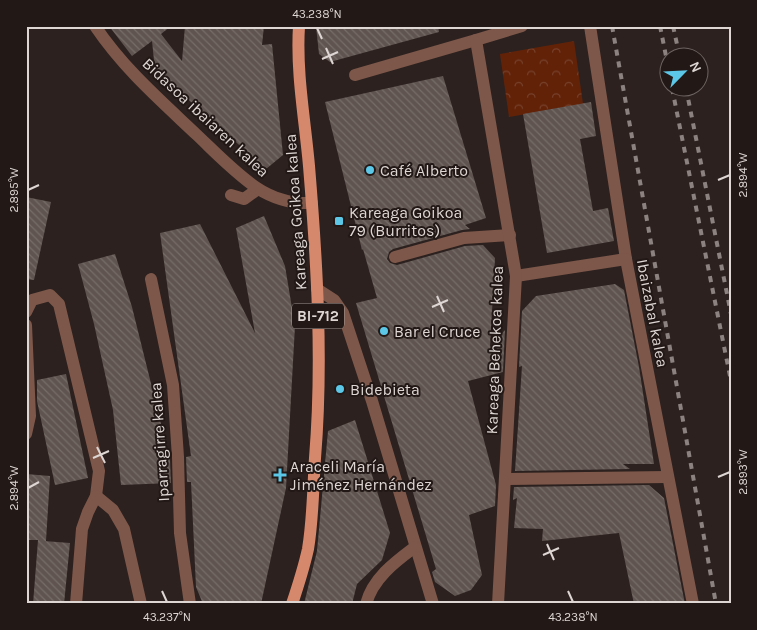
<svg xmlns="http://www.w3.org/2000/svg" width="757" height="630" viewBox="0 0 757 630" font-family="Karla,sans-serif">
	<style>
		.forest { fill: url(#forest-crowns) }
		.building { fill: url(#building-back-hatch) }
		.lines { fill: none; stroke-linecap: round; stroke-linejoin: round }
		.pedestrian { stroke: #7d574a; stroke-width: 12 }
		.minor { stroke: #7d574a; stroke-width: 12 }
		.primary { stroke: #d6886d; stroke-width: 12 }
		.rail { stroke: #8c8380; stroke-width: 4; stroke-dasharray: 6 6; stroke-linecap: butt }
		.ticks { fill: none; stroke: #ddd6d3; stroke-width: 2 }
		.poi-dot { fill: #5cc7e7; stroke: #221815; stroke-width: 2 }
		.labels { text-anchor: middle; stroke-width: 4; stroke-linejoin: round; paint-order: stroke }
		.shield { fill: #221815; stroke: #a59d9a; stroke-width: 1 }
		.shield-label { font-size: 15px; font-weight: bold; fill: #ddd6d3 }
		.street-label { font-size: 16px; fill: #ddd6d3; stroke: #221815 }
		.poi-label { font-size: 16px; fill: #ddd6d3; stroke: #221815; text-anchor: start }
		.neatline { fill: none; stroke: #ddd6d3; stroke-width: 2 }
		.ticks-label { font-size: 12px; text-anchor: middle; fill: #ddd6d3 }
	</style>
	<defs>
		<pattern id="forest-crowns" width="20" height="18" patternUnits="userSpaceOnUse" patternTransform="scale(1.25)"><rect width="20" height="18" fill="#612208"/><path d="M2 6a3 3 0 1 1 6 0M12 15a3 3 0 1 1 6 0" fill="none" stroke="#77412b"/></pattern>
		<pattern id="building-back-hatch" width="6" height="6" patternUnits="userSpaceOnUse" patternTransform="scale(1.25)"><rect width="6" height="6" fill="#5f5450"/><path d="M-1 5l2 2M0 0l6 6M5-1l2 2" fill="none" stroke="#766c68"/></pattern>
	</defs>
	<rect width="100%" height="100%" fill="#2c211e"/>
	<!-- forest -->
	<polygon class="forest" points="574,41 583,104 509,117 500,54"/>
	<!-- building -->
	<g class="building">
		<polygon points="109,26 171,26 161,34 182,61 185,26 264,26 262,45 272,44 283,155 266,169 155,70 152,41 132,56"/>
		<polygon points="316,26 438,26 439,32 330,62 319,54"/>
		<polygon points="443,76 486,218 465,225 470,229 462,230 393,249 389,252 387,259 390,263 397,265 465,246 483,245 495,258 490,347 505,330 503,372 468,381 496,485 495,506 469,515 482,575 471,590 455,596 435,582 432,572 436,569 356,303 377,298 363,249 362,250 325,102"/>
		<polygon points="591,102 596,136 580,139 593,211 608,208 614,241 547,253 523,114"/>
		<polygon points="26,197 51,202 34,280 26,279"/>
		<polygon points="264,216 285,266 295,326 286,488 261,604 203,604 196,587 191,482 187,482 186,457 191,456 160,233 200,224 255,333 236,228"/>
		<polygon points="115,254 132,307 170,460 171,483 121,485 113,410 94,324 78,264"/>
		<polygon points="615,284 624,290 639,367 654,464 623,464 630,469 515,471 522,366 519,367 522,311 536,296"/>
		<polygon points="66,374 88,478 55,485 37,401 37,380"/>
		<polygon points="355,420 390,533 382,560 357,584 352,604 304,604 317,551 328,431"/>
		<polygon points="26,474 50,476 46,541 44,541 70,543 64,604 33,604 38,540 26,540"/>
		<polygon points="649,485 664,498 685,604 634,604 619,533 542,541 543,529 514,528 517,498 513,500 514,487"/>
	</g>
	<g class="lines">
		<!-- pedestrian -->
		<g class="pedestrian">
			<polyline points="355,75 476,40"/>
			<polyline points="231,195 244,199 258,189"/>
			<polyline points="395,257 464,238 510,235"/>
		</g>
		<!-- minor -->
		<g class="minor">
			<path d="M95 26C124 69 160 100 197 135 216 153 235 173 257 188 274 199 292 204 312 203"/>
			<polyline points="590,26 626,259 693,604"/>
			<polyline points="516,276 626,259"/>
			<polyline points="151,279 173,385 178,457 180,533 190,604"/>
			<polyline points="317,289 334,300 343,313 372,401 433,604"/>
			<polyline points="26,312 32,300 50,295 59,304 99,471 96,496 88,512 82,529 76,604"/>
			<polyline points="26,325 30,416 26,434"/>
			<polyline points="505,479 667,477"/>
			<polyline points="96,496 113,510 124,529 141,604"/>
			<path d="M366 604C373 578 395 562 415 547"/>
			<polyline points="498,604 516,276 476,40 522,26"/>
		</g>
		<!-- primary -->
		<path class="primary" d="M292 604C298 586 304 567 308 549 313 519 313 488 315 458 323 361 317 263 309 166 305 120 296 73 299 26"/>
		<!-- rail -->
		<g class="rail">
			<polyline points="612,26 716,604"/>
			<polyline points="660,26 670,76"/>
			<polyline points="673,26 680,58"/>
			<polyline points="672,88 731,381"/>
			<polyline points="686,88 731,314"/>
		</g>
	</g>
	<!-- ticks -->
	<path class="ticks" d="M317 28 322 39M326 48 333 64M322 59 338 52M718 180 730 175M28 190 39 185M437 296 444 312M432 307 448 300M97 447 105 463M93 458 109 451M718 477 730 472M28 488 39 482M547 544 554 560M543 555 559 548M162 591 167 602M568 591 573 602"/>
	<!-- markers -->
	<g class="poi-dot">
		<circle cx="370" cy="170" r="5"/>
		<rect x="334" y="216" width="10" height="10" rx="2.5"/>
		<circle cx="384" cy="331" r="5"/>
		<circle cx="340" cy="389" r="5"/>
		<path d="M277.5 467.5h5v5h5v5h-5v5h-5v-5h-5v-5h5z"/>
	</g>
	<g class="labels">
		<!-- shield labels -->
		<rect class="shield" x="292" y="303.5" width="52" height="25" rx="4"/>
		<g class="shield-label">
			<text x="318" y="321">BI-712</text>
		</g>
		<!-- street labels -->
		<g class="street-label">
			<text transform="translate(206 117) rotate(43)" y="6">Bidasoa ibaiaren kalea</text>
			<text transform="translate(295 212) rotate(-94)" y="6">Kareaga Goikoa kalea</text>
			<text transform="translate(653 313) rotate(79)" y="6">Ibaizabal kalea</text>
			<text transform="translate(494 350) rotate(-88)" y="6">Kareaga Behekoa kalea</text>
			<text transform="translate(159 442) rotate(-94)" y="6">Iparragirre kalea</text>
		</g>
		<!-- poi labels -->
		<g class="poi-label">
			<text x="380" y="176">Café Alberto</text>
			<text x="349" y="218">Kareaga Goikoa<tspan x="349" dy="18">79 (Burritos)</tspan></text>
			<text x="394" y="337">Bar el Cruce</text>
			<text x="350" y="395">Bidebieta</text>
			<text x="290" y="472">Araceli María<tspan x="290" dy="18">Jiménez Hernández</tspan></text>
		</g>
	</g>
	<!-- border -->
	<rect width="757" height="630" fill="none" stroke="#221815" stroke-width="55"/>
	<!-- north arrow -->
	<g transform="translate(684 72) rotate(66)"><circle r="24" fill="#221815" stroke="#6d6461"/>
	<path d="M0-4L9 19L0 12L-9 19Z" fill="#5cc7e7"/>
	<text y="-8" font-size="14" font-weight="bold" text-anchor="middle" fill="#ddd6d3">N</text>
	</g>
	<rect x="28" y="28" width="702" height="574" class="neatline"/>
	<g class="ticks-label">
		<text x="317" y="18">43.238°N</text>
		<text transform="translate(743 175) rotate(-90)" y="4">2.894°W</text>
		<text transform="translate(14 190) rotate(-90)" y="4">2.895°W</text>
		<text transform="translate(743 472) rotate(-90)" y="4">2.893°W</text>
		<text transform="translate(14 488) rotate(-90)" y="4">2.894°W</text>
		<text x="167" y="621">43.237°N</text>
		<text x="573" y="621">43.238°N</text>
	</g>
</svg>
